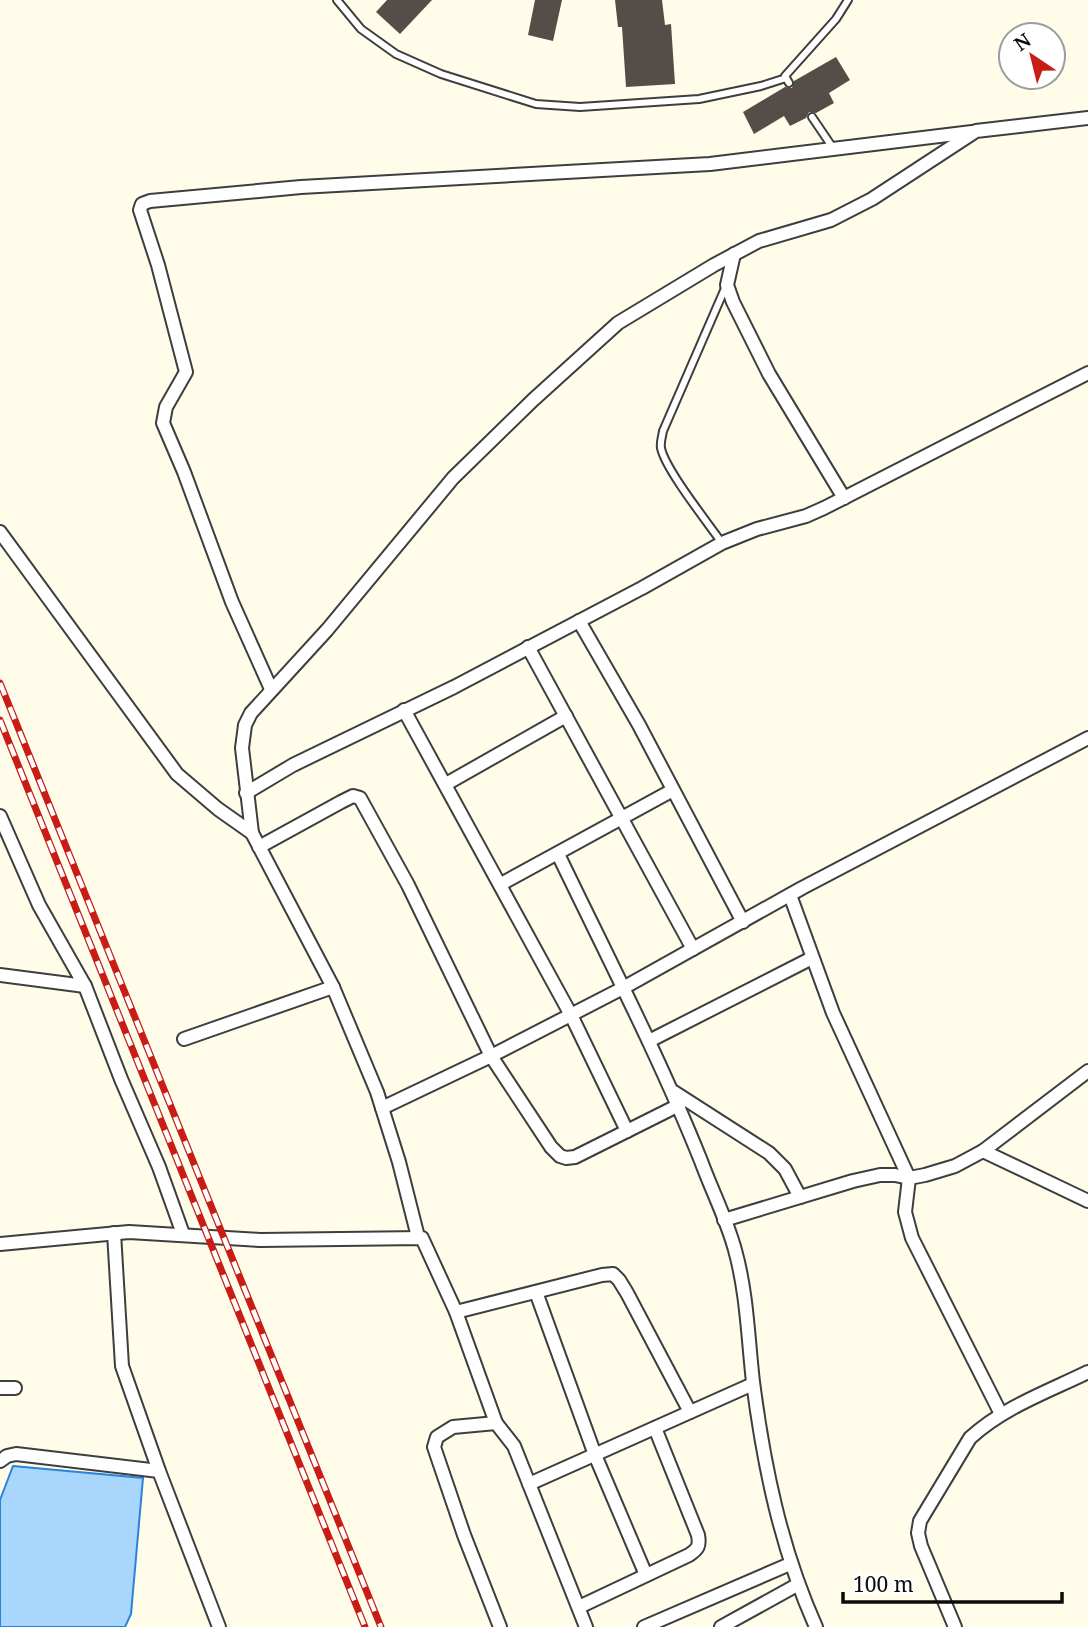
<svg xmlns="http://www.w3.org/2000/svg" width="1088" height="1627" viewBox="0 0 1088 1627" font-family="'Noto Serif',serif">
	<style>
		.water { fill: #a8d6fc; stroke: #2884da; stroke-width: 2 }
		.building { fill: #554d47 }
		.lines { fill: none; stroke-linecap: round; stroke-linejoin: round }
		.lane-casing { stroke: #3e3e3e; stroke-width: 10 }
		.street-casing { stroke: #3e3e3e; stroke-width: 16 }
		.lane { stroke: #fff; stroke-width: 6 }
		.street { stroke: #fff; stroke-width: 12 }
		.rail-casing { stroke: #c81d17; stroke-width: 7 }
		.rail { stroke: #fff; stroke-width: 4.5; stroke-dasharray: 13; stroke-linecap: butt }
	</style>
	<rect width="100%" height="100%" fill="#fffde9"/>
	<!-- water -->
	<polygon class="water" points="13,1466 143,1478 131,1614 125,1627 0,1627 0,1500"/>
	<!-- building -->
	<g class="building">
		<polygon points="387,0 432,0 400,34 376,12"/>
		<polygon points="535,0 562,0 553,41 528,35"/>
		<polygon points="615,0 662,0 665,25 671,24 675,84 626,87 622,27 618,27"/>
		<polygon points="836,57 850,80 829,93 834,103 816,113 809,112 806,118 790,126 784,116 754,134 743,112 785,87 792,88 794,81"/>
	</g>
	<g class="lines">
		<defs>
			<g id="lane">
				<polyline points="337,0 361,29 396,54 441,74 536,104 580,107 699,99 761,86 786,78"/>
				<polyline points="789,83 785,76 836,19 848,0"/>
				<polyline points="812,117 833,148"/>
				<path d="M722 543C708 523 665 469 661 448 660 443 662 437 663 431L726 286"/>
			</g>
			<g id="street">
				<polyline points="734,254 727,285 733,302 769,374 844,498"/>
				<polyline points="0,532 177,774 218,809 252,833"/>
				<polyline points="579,621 639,725 743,922"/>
				<polyline points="528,647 693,949"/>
				<polyline points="271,689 232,602 184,472 163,423 166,407 186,372 158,265 140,210 142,204 150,201 301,187 710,164 972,132"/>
				<polyline points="404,710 571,1015 627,1131"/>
				<polyline points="446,784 566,716"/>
				<polyline points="246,793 293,765 454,687 642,588 722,543 757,529 806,516 824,508 1088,373"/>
				<polyline points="0,816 39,905 85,986 121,1079 159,1167 183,1234"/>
				<polyline points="259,847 341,802 353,796 360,798 408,885 491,1056 551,1147 560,1156 566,1158 575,1157 679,1105"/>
				<path d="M558 854C607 956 659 1056 701 1161 712 1191 727 1220 735 1250 747 1293 748 1338 753 1382 764 1467 781 1549 816 1627"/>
				<polyline points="501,884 673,790"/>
				<polyline points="790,895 833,1013 909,1178 905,1212 912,1238 1001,1414"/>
				<polyline points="0,975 85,986"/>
				<polyline points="184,1039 333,987"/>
				<polyline points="649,1041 812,958"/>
				<polyline points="674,1092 769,1153 785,1169 800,1197"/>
				<polyline points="382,1108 491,1056 623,988 802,888 1088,738"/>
				<polyline points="983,1151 1088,1201"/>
				<polyline points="724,1220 853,1181 880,1175 895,1175 909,1178 925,1175 955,1166 983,1151 1088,1071"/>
				<polyline points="114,1233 122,1366 159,1471 219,1627"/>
				<polyline points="418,1237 399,1162 377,1092 333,987 252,833 242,748 245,725 251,713 327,630 453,478 533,400 618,323 714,265 759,241 831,220 872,199 976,131 1088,118"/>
				<polyline points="0,1244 129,1232 260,1240 422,1238 456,1312 496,1423 514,1446 586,1627"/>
				<polyline points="536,1292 595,1455 646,1575"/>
				<polyline points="456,1312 602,1275 613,1274 619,1280 627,1293 690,1412"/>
				<polyline points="0,1388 15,1388"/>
				<polyline points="496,1423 453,1427 437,1437 434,1447 464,1535 500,1627"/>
				<polyline points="0,1461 7,1456 16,1454 159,1471"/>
				<polyline points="529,1484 753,1384"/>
				<path d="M579 1607 689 1555C698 1549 700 1546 698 1535L655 1428"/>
				<polyline points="644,1627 790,1564"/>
				<polyline points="721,1627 797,1585"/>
				<path d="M955 1627 921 1546 918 1533 920 1521 970 1438C1004 1407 1047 1392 1088 1372"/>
			</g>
		</defs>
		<!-- lane casing -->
		<use href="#lane" class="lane-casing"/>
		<!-- street casing -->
		<use href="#street" class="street-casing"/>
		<!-- lane -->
		<use href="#lane" class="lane"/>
		<!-- street -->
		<use href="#street" class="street"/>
		<defs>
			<g id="rail">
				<polyline points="0,683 381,1627"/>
				<polyline points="0,720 365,1627"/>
			</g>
		</defs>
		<!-- rail casing -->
		<use href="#rail" class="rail-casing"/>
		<!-- rail -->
		<use href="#rail" class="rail"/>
	</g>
	<!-- north arrow -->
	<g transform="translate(1032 56) rotate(325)"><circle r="33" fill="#ffffff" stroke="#9d9d9d" stroke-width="2"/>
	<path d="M0-5L12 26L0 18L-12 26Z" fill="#c81d17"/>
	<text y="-10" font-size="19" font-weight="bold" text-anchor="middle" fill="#0b0b0b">N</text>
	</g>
	<!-- scale -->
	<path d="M843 1592v10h219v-10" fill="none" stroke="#0b0b0b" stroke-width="3.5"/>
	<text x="853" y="1592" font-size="21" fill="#0b0b0b" stroke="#ffffff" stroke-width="5" paint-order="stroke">100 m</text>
</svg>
